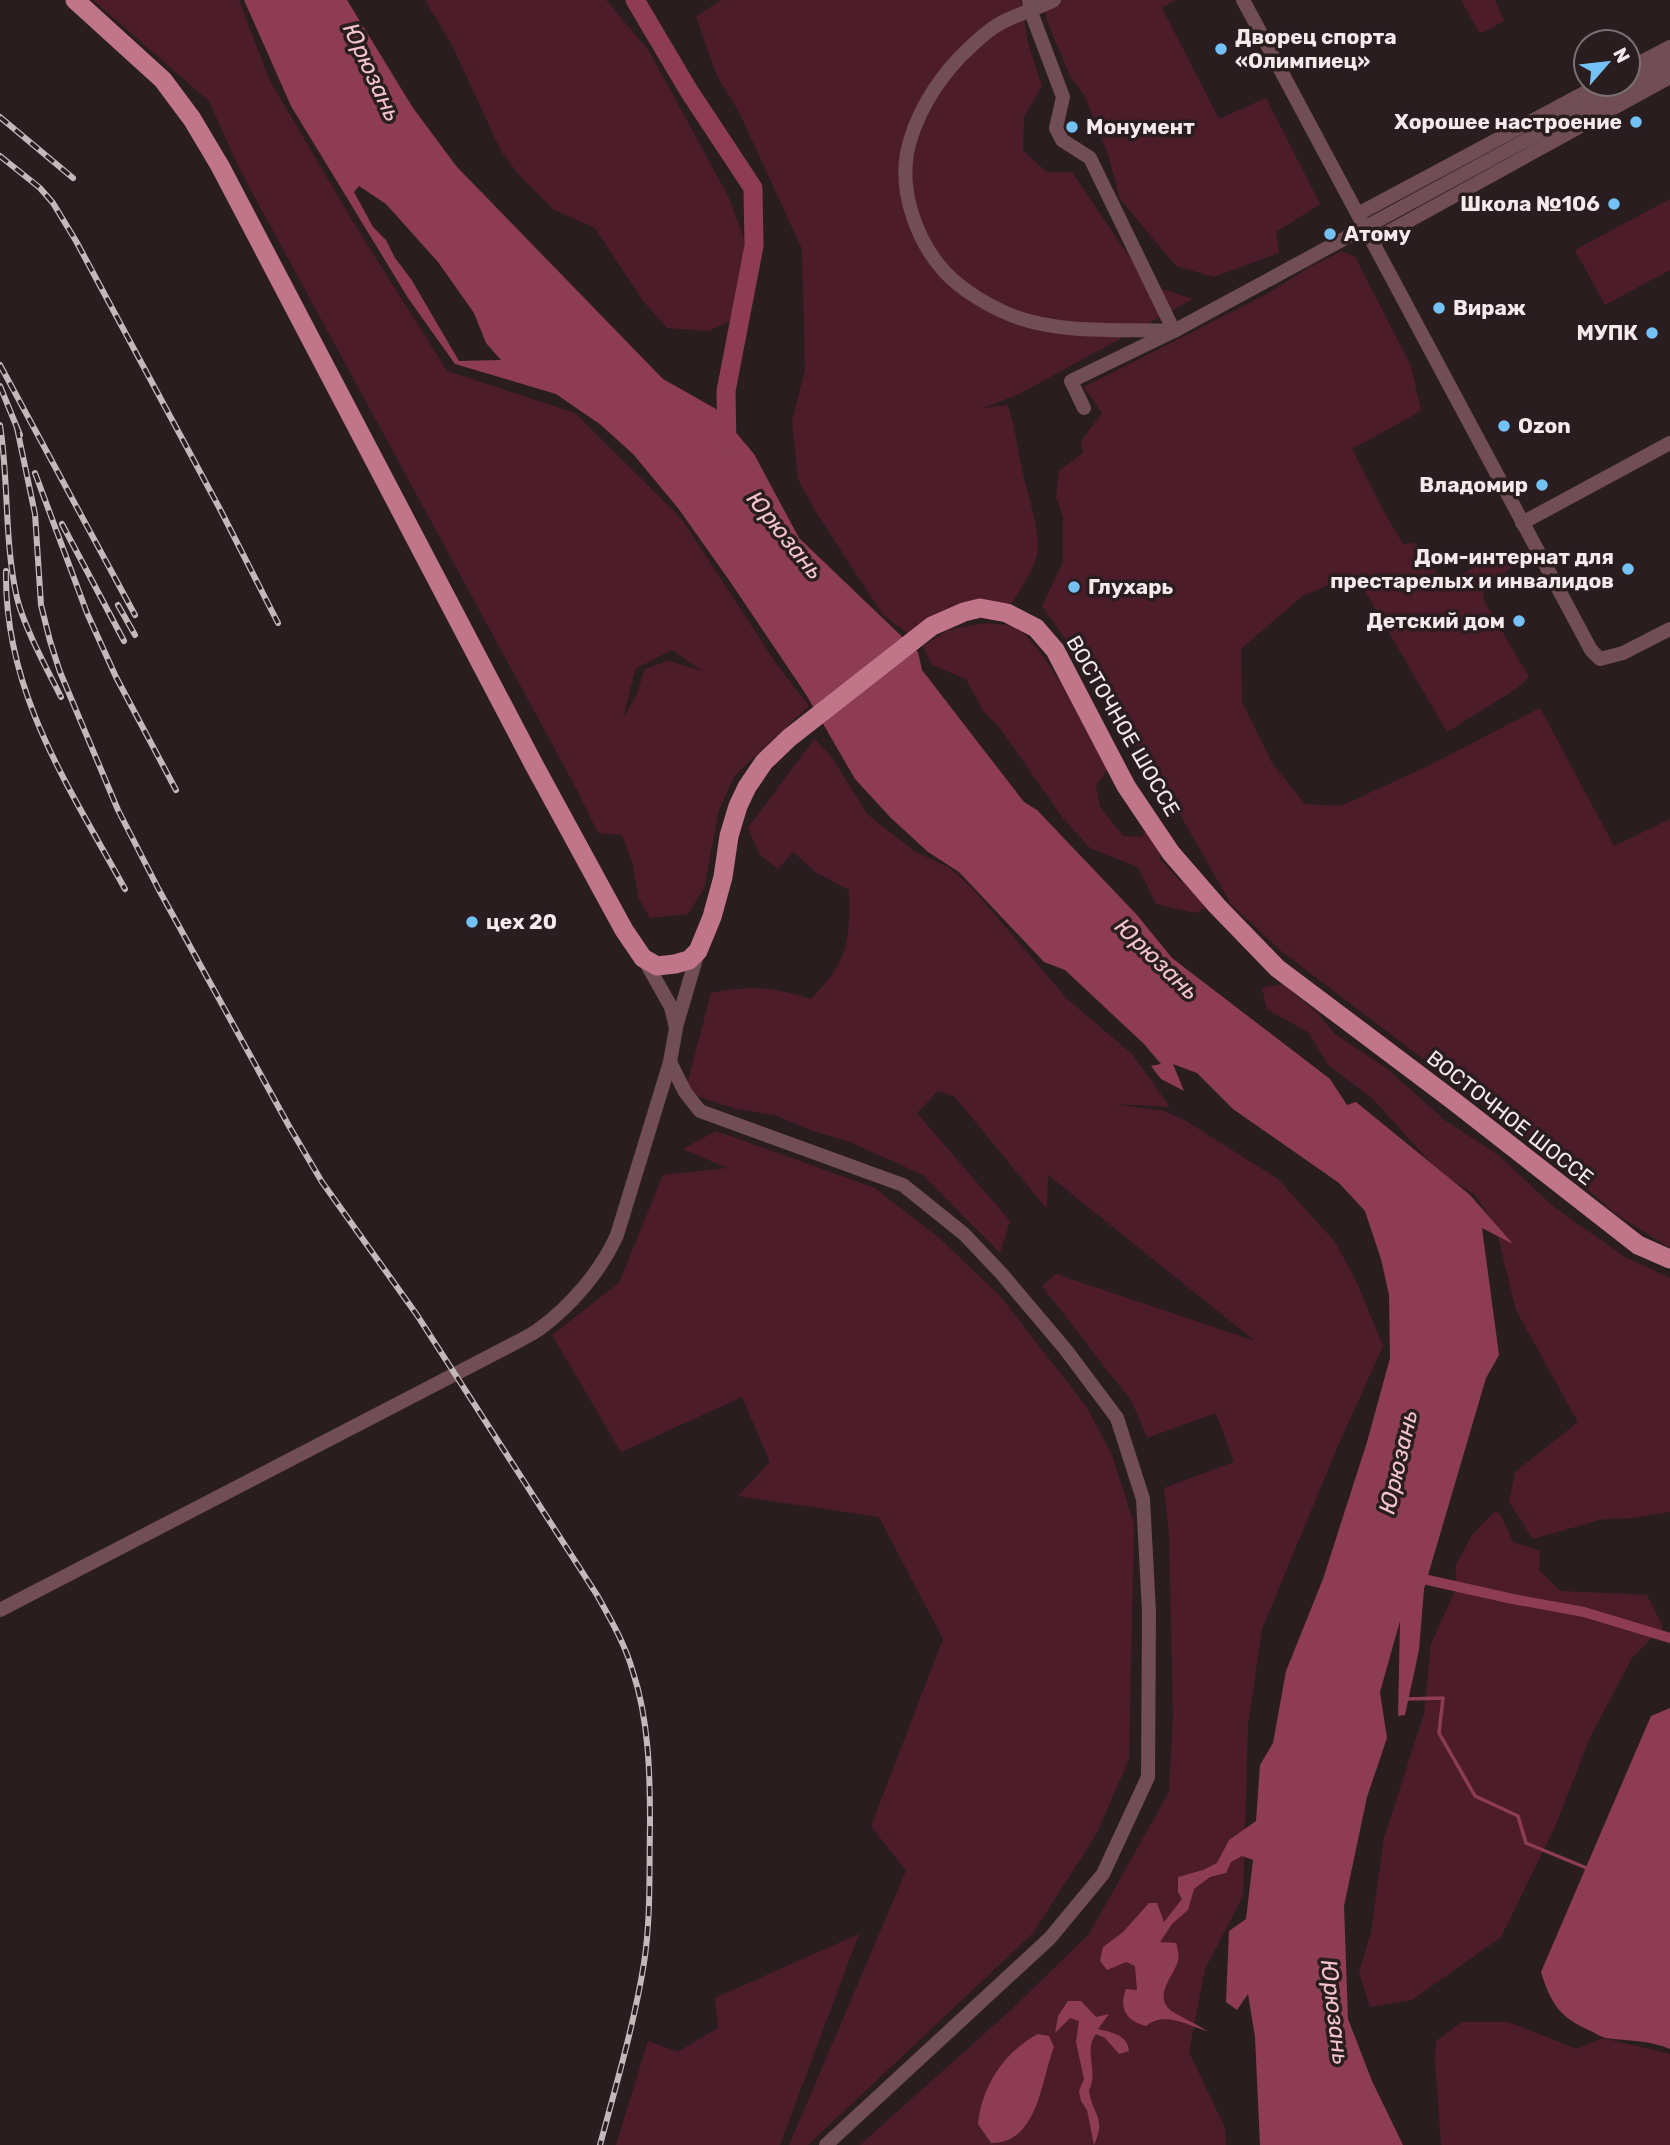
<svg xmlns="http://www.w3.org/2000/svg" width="1670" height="2145" viewBox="0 0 1670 2145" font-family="Rubik,sans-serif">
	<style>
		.green { fill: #4d1c2a; fill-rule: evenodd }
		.water { fill: #8d3c53; fill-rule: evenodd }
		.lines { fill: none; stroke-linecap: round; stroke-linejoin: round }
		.stream { stroke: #8d3c53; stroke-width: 3.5 }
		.canal { stroke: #8d3c53; stroke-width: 10 }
		.river { stroke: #8d3c53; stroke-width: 19 }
		.minor { stroke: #714d55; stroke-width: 14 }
		.major { stroke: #c07688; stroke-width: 19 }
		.rail-casing { stroke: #c3b9bb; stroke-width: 6 }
		.rail { stroke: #2a1d20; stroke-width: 3.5; stroke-dasharray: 10; stroke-linecap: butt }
		.poi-dot { fill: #73c1f5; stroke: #2a1d20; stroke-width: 2.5 }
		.labels { text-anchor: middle; stroke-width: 7; stroke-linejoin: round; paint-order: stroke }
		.poi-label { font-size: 21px; font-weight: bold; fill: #f4eaec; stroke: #2a1d20; text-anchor: start }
		.street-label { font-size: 21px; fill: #f4eaec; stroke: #2a1d20 }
		.water-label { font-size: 23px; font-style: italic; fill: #f4c4ce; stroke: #2a1d20 }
	</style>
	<rect width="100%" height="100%" fill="#2a1d20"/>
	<!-- green -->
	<g class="green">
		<path d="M93 0H239L270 81 355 225 447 371 575 413 681 518 777 665 809 706 735 775 719 810 704 888 688 914 650 918 639 899 632 861 622 835 598 833 575 786 240 170 209 101ZM672 650 702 671 668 661 645 669 636 696 623 719 635 669Z"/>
		<polygon points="425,0 606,0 649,51 728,196 743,235 749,280 745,314 708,331 667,328 643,301 595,228 553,209 519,175 501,151 451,43"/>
		<path d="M721 0H1021L1028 43 1042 86 1024 116 1023 151 1047 172H1072L1130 258 1162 289 1193 299 1019 394 983 408 1008 405C1015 428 1018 451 1023 474 1028 495 1041 533 1037 554 1033 571 1021 588 1012 603H992L911 636 883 615 814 509 798 479 792 421 805 370 802 249 739 112 717 76 696 17Z"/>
		<polygon points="1043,0 1176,0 1162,8 1219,119 1266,98 1320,204 1276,232 1279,253 1214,277 1176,266 1120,199 1108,154 1085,96 1070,76 1047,21"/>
		<polygon points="1461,0 1495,0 1504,21 1484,32 1479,32"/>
		<polygon points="1670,199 1670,270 1605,305 1575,250"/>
		<polygon points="1342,251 1355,257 1411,366 1421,411 1352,449 1383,510 1403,544 1416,543 1419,555 1448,583 1502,550 1512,567 1484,588 1483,599 1529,677 1516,689 1447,732 1355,574 1302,596 1241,649 1242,702 1272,763 1305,804 1341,806 1430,765 1540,708 1614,846 1670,819 1670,1248 1616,1214 1531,1141 1280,950 1231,904 1165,788 1098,685 1042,606 1063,562 1063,517 1056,497 1059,471 1083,453 1081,441 1102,413 1084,387 1267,294 1310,267"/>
		<polygon points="987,623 1018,626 1039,651 1115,760 1096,785 1100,807 1123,836 1142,837 1150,823 1162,839 1159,858 1180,881 1189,881 1208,907 1195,913 1156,904 1138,867 1090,848 1062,817 1000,728 983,711 966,679 932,665 923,646 948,630"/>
		<path d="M814 739 831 756 867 814 914 851 950 868 971 887 1067 999 1132 1054 1170 1107 1113 1104 1164 1111 1186 1121 1278 1179 1335 1242 1357 1283 1383 1346 1337 1448 1262 1629 1248 1725 1243 1896 1205 1969 1189 2052 1225 2128 1226 2145H860L1012 2009 1089 1934 1169 1792 1173 1715 1169 1532 1164 1488 1234 1462 1216 1413 1147 1438 1132 1402 1042 1286 1056 1274 1255 1341 1048 1175 1047 1209 954 1096 938 1091 917 1113 1010 1221 1000 1253 923 1175 850 1142 813 1131 775 1115 737 1109 685 1092 711 993C752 985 772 987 811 999 849 960 850 943 849 890L817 873 793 852 778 869 760 855 748 828Z"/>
		<polygon points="1283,984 1317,1013 1335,1034 1386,1068 1446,1121 1498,1155 1554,1207 1625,1257 1670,1278 1670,1512 1634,1518 1603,1519 1533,1539 1509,1502 1515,1472 1578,1422 1516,1310 1495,1224 1474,1194 1439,1172 1373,1099 1328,1065 1309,1033 1267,1009 1262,988"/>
		<polygon points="716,1131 875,1188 939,1238 1000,1296 1086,1406 1112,1455 1134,1524 1129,1759 1097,1833 1033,1933 808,2145 789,2145 906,1871 871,1826 943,1639 879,1517 738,1496 770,1462 742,1397 621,1452 552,1335 619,1283 663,1175 727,1168 683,1149"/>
		<polygon points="1495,1511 1501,1515 1513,1542 1540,1551 1539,1570 1560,1591 1647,1595 1663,1627 1632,1658 1591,1735 1554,1829 1501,1937 1412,2000 1370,2007 1359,1973 1371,1932 1384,1838 1424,1714 1431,1644 1455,1591 1456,1565 1472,1535"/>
		<polygon points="859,1934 780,2145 616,2145 648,2041 678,2052 718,2028 715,1998"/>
		<polygon points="1462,2022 1508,2022 1577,2049 1603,2038 1670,2054 1670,2145 1441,2145 1435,2059 1436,2041"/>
	</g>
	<!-- water -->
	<g class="water">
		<path d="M244 0H347L413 108 457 167 663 379 716 409 754 454 799 538 918 652 922 670 1024 802 1037 810 1137 915 1172 958 1330 1079 1347 1105 1356 1102 1470 1195 1513 1244 1482 1228 1499 1355 1486 1378 1424 1589 1419 1650 1405 1715 1398 1716 1400 1621 1380 1692 1387 1738 1367 1797 1344 1906 1348 2019 1372 2081 1403 2145H1260L1255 2037 1248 1994 1237 2010 1226 2002 1229 1931 1246 1919 1253 1860 1242 1856 1231 1862 1226 1873 1210 1877 1194 1889 1188 1910 1172 1924 1160 1942 1176 1943C1178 1949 1180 1958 1177 1964 1172 1977 1155 1995 1169 2009 1174 2014 1199 2025 1207 2031 1186 2025 1165 2011 1146 2026 1127 2021 1118 2009 1126 1989L1137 1990 1135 1966 1126 1962 1107 1970 1100 1961 1103 1947 1123 1932 1149 1903H1157L1164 1922 1182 1899 1178 1892V1877L1203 1870 1217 1863 1229 1840 1256 1821 1260 1765 1273 1743 1286 1671 1323 1579 1367 1442 1390 1358 1389 1295 1381 1259 1365 1211 1339 1183 1233 1109 1197 1073 1173 1064 1184 1091 1161 1079 1151 1066 1161 1064 1144 1044 1065 970 1044 962 959 872 928 852 891 818 855 779 807 696 729 580 678 508 633 454 601 425 556 394 455 364 408 298 291 106ZM359 186 386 204 438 262 474 313 486 343 501 360 459 361 411 279 395 258 386 240 373 227 354 192Z"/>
		<path d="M1670 1708V2049C1649 2040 1628 2041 1606 2038 1600 2037 1596 2033 1591 2031 1560 2018 1551 2004 1541 1972L1651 1716Z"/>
		<path d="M1068 2001H1081L1096 2017 1109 2014 1098 2029C1112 2033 1127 2034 1129 2051L1119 2054 1105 2038 1096 2034C1083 2050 1099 2072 1089 2090 1092 2115 1107 2117 1094 2145L1087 2110 1081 2101 1079 2091 1084 2079 1076 2042 1079 2021 1070 2018 1055 2033 1058 2016Z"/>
		<path d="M1038 2034 1049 2036 1054 2047C1041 2080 1038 2144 991 2143L978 2124C982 2086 1004 2052 1038 2034Z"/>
	</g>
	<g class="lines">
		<!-- stream -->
		<polyline class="stream" points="1405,1699 1443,1698 1439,1733 1475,1796 1518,1816 1526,1843 1589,1869"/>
		<!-- canal -->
		<polyline class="canal" points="1414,1577 1513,1599 1584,1612 1670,1638"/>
		<!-- river -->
		<polyline class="river" points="635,0 689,91 753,188 754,246 726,391 727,446"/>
		<!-- minor -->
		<g class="minor">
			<path d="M1029 0 1031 12 1063 97 1056 128 1062 140 1090 158 1174 331C1124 329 1063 334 1016 317 992 308 962 291 944 271 917 241 900 194 907 153 914 118 935 83 960 57 971 46 987 30 1001 23 1017 14 1037 9 1054 0"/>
			<polyline points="1243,0 1591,650 1600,659 1623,653 1670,629"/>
			<polyline points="1628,69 1670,47"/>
			<polyline points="1358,214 1601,84"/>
			<polyline points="1372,241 1670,77"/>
			<polyline points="1084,408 1071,381 1174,331 1670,62"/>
			<polyline points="1522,523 1670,443"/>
			<polyline points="676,1027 698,952"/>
			<polyline points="670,1062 685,1092 700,1111 903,1185 964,1234 1001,1273 1066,1350 1117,1418 1143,1499 1149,1612 1148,1777 1103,1874 1050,1938 826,2145"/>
			<path d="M0 1610 490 1356C506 1347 523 1340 538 1330 571 1306 601 1271 617 1235L670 1062 676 1028 671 1007 644 959"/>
		</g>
		<!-- major -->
		<polyline class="major" points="75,0 163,80 192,119 220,166 533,763 624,930 643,958 657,966 675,964 689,960 698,951 712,917 723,877 729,836 738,806 747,787 764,762 789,738 932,626 964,612 980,608 1007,613 1036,628 1055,650 1126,786 1171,853 1217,906 1277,968 1451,1099 1638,1245 1670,1259"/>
		<defs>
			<g id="rail">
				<polyline points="0,117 73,178"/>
				<polyline points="0,156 40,188 53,203 76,241 221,511 278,623"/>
				<polyline points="0,365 135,615"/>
				<polyline points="0,386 20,435"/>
				<path d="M0 425C9 482 4 541 17 598 24 627 47 669 61 697"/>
				<path d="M17 428 35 514 41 605 50 641 60 672 118 810 159 890 289 1126 322 1182 417 1315 597 1595C611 1620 625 1644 633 1672 649 1721 650 1774 650 1825 649 1871 651 1918 644 1963 634 2025 616 2085 600 2145"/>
				<polyline points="35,473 87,613 116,677 176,790"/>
				<polyline points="62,524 124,641"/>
				<path d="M6 571C4 692 69 787 125 889"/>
				<polyline points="118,605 135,635"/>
			</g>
		</defs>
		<!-- rail casing -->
		<use href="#rail" class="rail-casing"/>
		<!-- rail -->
		<use href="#rail" class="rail"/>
	</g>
	<!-- markers -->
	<g class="poi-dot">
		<circle cx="1221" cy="49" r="7"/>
		<circle cx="1636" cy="122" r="7"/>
		<circle cx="1072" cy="127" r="7"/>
		<circle cx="1614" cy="204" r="7"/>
		<circle cx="1330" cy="234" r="7"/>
		<circle cx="1439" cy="308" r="7"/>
		<circle cx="1652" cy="333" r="7"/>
		<circle cx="1504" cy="426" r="7"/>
		<circle cx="1542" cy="485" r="7"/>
		<circle cx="1628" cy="569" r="7"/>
		<circle cx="1074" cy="587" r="7"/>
		<circle cx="1519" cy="621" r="7"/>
		<circle cx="472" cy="922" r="7"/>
	</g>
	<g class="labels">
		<!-- poi labels -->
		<g class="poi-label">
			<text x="1235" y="44">Дворец спорта<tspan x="1235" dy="24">«Олимпиец»</tspan></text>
			<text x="1622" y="129" text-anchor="end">Хорошее настроение</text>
			<text x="1086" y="134">Монумент</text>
			<text x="1600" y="211" text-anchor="end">Школа №106</text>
			<text x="1344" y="241">Атому</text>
			<text x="1453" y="315">Вираж</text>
			<text x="1638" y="340" text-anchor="end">МУПК</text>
			<text x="1518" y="433">Ozon</text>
			<text x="1528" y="492" text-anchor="end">Владомир</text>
			<text x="1614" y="564" text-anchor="end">Дом-интернат для<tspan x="1614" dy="24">престарелых и инвалидов</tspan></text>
			<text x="1088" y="594">Глухарь</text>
			<text x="1505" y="628" text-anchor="end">Детский дом</text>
			<text x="486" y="929">цех 20</text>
		</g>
		<!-- street labels -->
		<g class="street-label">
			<text transform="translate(1123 726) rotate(60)" y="7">ВОСТОЧНОЕ ШОССЕ</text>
			<text transform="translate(1510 1118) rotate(38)" y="7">ВОСТОЧНОЕ ШОССЕ</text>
		</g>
		<!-- water labels -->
		<g class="water-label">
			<text transform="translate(372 72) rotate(65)" y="8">Юрюзань</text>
			<text transform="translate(785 535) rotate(51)" y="8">Юрюзань</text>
			<text transform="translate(1157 959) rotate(44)" y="8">Юрюзань</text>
			<text transform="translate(1398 1462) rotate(-77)" y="8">Юрюзань</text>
			<text transform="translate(1335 2012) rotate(83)" y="8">Юрюзань</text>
		</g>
	</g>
	<!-- north arrow -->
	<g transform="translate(1607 63) rotate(62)"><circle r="33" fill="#2a1d20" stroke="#7b6f72" stroke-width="2"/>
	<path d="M0-5L12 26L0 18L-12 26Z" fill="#73c1f5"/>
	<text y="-10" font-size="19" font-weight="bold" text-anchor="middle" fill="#f4eaec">N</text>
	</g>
</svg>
